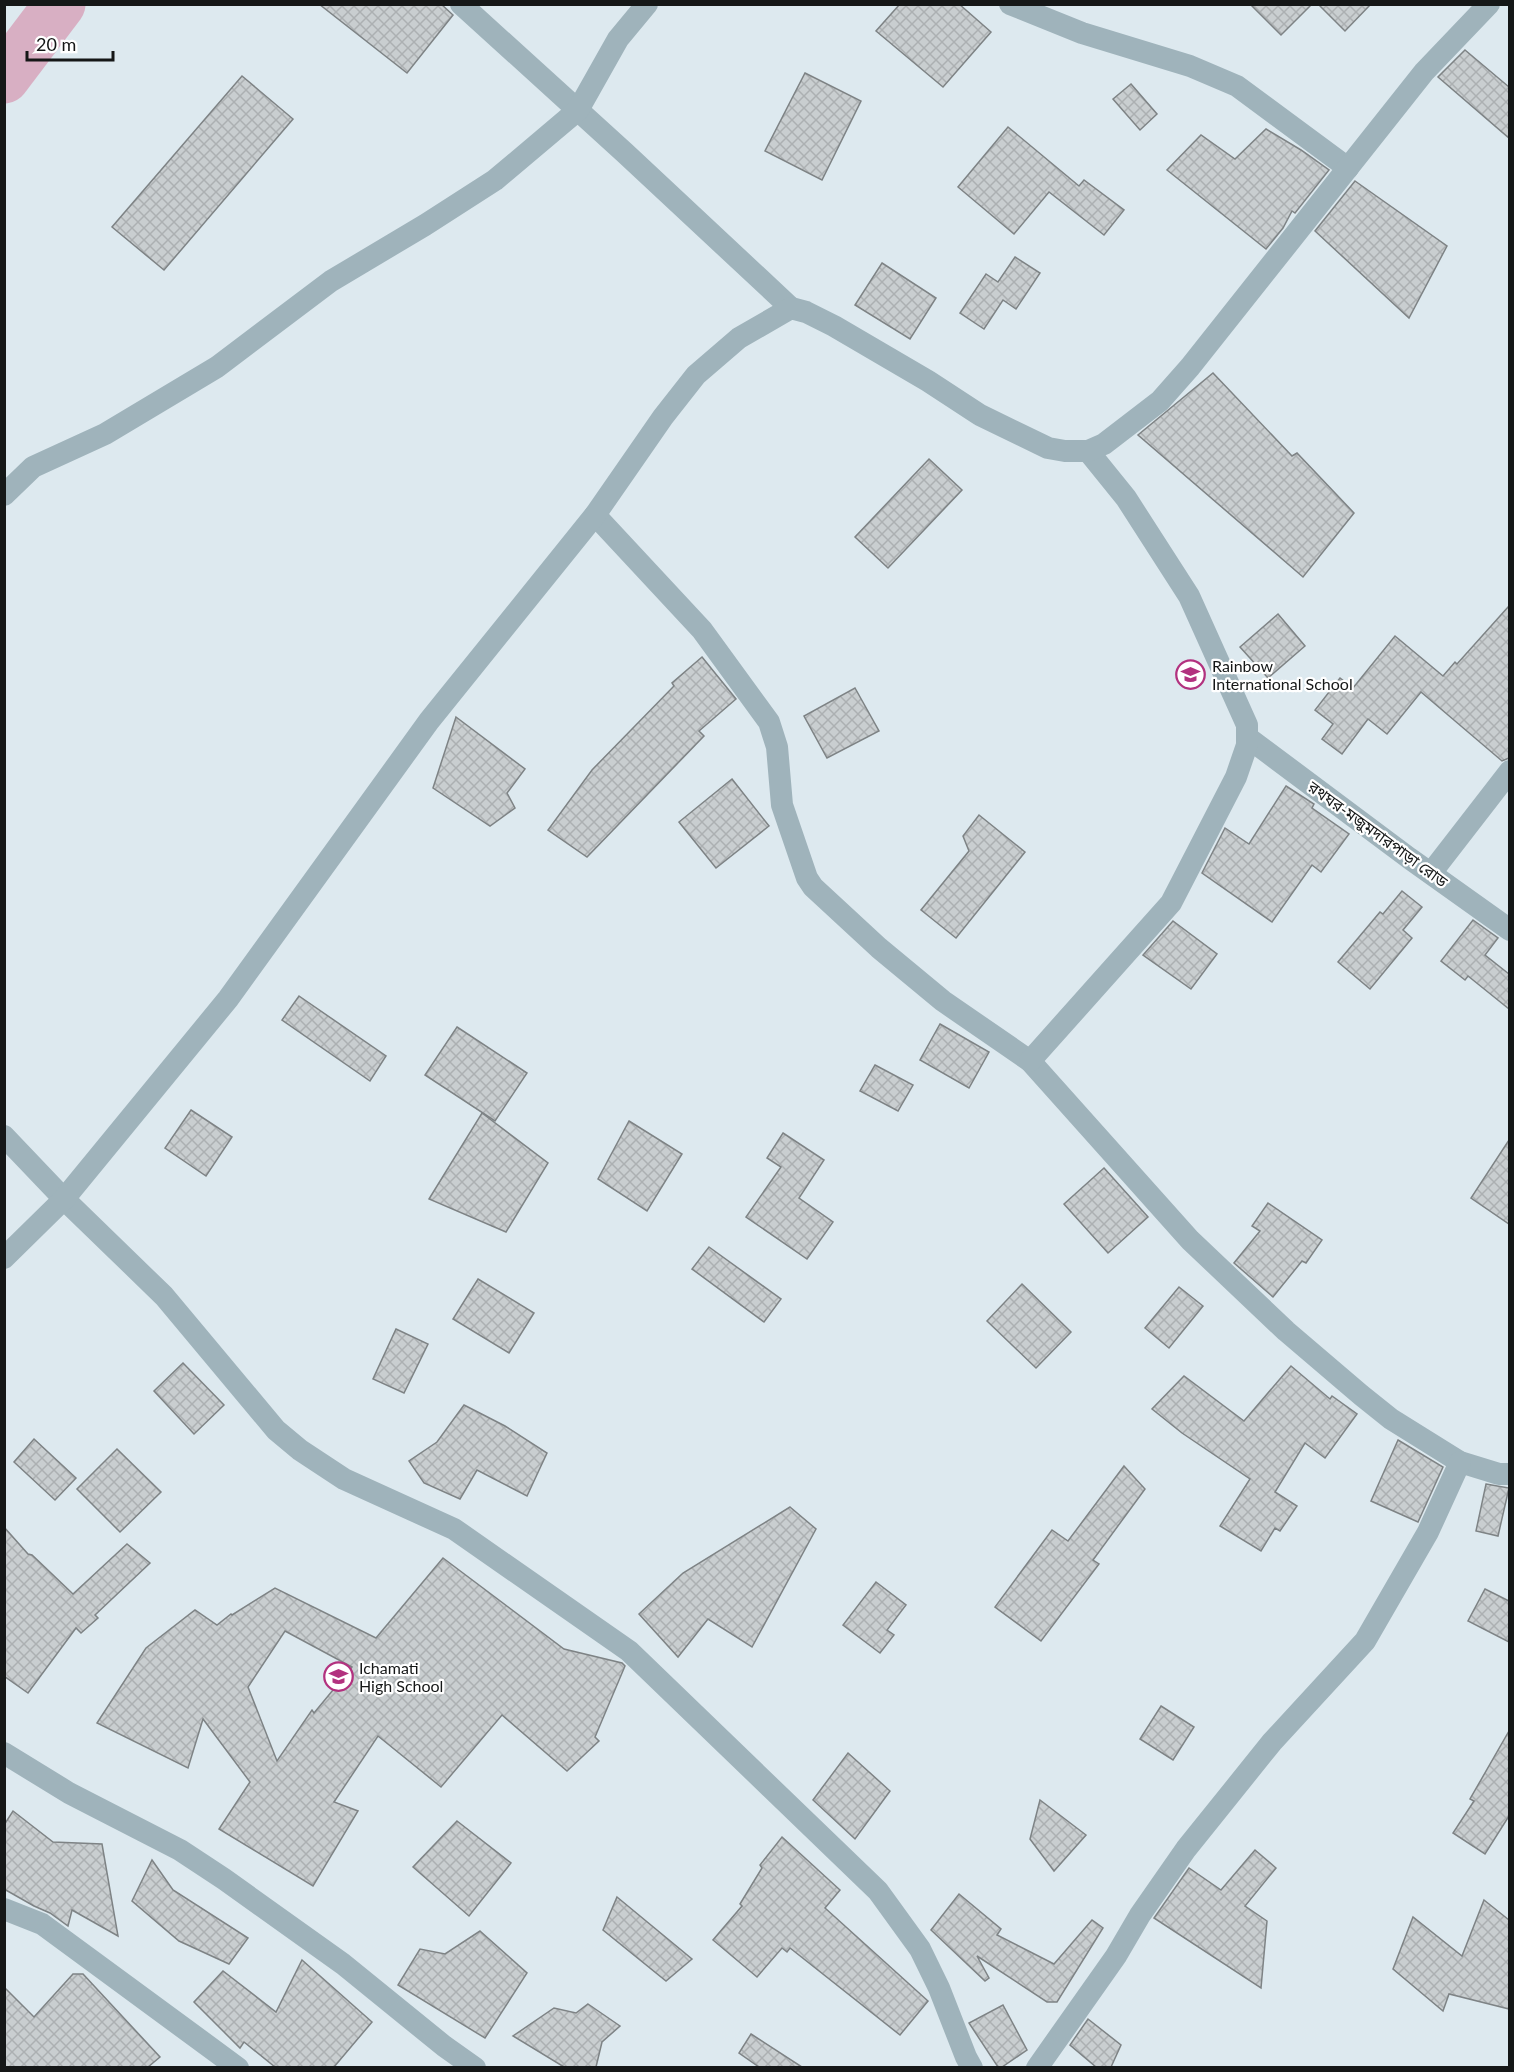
<svg xmlns="http://www.w3.org/2000/svg" width="1514" height="2072" viewBox="0 0 1514 2072" font-family="Lato,'Noto Sans Bengali',sans-serif">
	<style>
		.built { fill: #dde9ef }
		.lines { fill: none; stroke-linecap: round; stroke-linejoin: round }
		.river { stroke: #d8afc3; stroke-width: 51 }
		.building { fill: url(#building-cross-hatch); stroke: #7e8385; stroke-width: 1.5; fill-rule: evenodd }
		.minor { stroke: #9fb3bb; stroke-width: 22 }
		.labels { text-anchor: middle; stroke-width: 4.5; stroke-linejoin: round; paint-order: stroke }
		.poi-label { font-size: 16px; fill: #151717; stroke: #fff; text-anchor: start }
		.street-label { font-size: 16px; fill: #151717; stroke: #fff }
	</style>
	<defs>
		<pattern id="building-cross-hatch" width="8" height="8" patternUnits="userSpaceOnUse" patternTransform="scale(1.5)"><rect width="8" height="8" fill="#c9ced0"/><path d="M0 0l8 8M0 8l8-8" fill="none" stroke="#acb0b2"/></pattern>
	</defs>
	<rect width="100%" height="100%" fill="#f2f8fa"/>
	<!-- built -->
	<rect class="built" x="5" y="5" width="1504" height="2062"/>
	<g class="lines">
		<!-- river -->
		<polyline class="river" points="4,78 60,4"/>
	</g>
	<!-- building -->
	<g class="building">
		<polygon points="319,4 441,4 453,15 407,73"/>
		<polygon points="900,4 959,4 991,32 943,87 876,31"/>
		<polygon points="1250,4 1312,4 1281,35"/>
		<polygon points="1318,4 1371,4 1345,31"/>
		<polygon points="1465,50 1509,87 1509,138 1438,77"/>
		<polygon points="805,73 861,101 822,180 765,151"/>
		<polygon points="242,76 293,119 164,270 112,227"/>
		<polygon points="1131,84 1157,114 1140,130 1113,99"/>
		<polygon points="1008,127 1079,186 1084,180 1124,210 1104,235 1049,192 1014,234 958,187"/>
		<polygon points="1266,129 1301,150 1329,170 1295,213 1292,211 1283,228 1266,249 1167,170 1201,135 1235,159"/>
		<polygon points="1355,181 1447,246 1409,318 1315,231"/>
		<polygon points="1015,257 1040,273 1016,309 1003,300 984,329 960,313 986,274 998,282"/>
		<polygon points="882,263 936,298 910,339 855,305"/>
		<polygon points="1213,373 1292,456 1297,453 1354,513 1303,577 1138,435"/>
		<polygon points="929,459 962,490 888,568 855,537"/>
		<polygon points="1509,606 1509,758 1502,761 1421,692 1387,734 1368,719 1342,754 1322,739 1333,724 1315,710 1340,678 1353,688 1395,636 1443,676 1455,662 1457,664"/>
		<polygon points="1278,614 1305,646 1268,678 1240,647"/>
		<polygon points="702,657 736,699 699,731 704,736 587,857 548,830 592,770 674,686 672,683"/>
		<polygon points="855,688 879,731 827,758 804,716"/>
		<polygon points="456,717 525,769 507,793 515,808 490,826 433,788"/>
		<polygon points="732,779 769,826 716,868 679,822"/>
		<polygon points="1286,786 1314,804 1312,808 1349,834 1321,872 1312,865 1272,922 1202,873 1225,828 1249,844"/>
		<polygon points="979,815 1025,852 956,938 921,910 969,851 963,836"/>
		<polygon points="1402,891 1422,907 1403,930 1412,938 1370,989 1338,962 1380,912 1383,914"/>
		<polygon points="1473,920 1498,938 1485,955 1509,974 1509,1009 1468,976 1465,980 1441,961"/>
		<polygon points="1173,921 1217,954 1191,989 1143,955"/>
		<polygon points="299,996 386,1056 370,1081 282,1020"/>
		<polygon points="940,1024 989,1052 969,1088 920,1060"/>
		<polygon points="457,1027 527,1073 495,1121 425,1075"/>
		<polygon points="875,1065 913,1085 898,1111 860,1091"/>
		<polygon points="191,1110 232,1137 206,1176 165,1148"/>
		<polygon points="482,1113 548,1163 506,1232 429,1199"/>
		<polygon points="629,1121 682,1154 647,1211 598,1179"/>
		<polygon points="783,1133 824,1160 799,1198 833,1222 807,1259 746,1217 781,1167 767,1158"/>
		<polygon points="1509,1140 1509,1224 1471,1198"/>
		<polygon points="1104,1168 1148,1217 1108,1253 1064,1204"/>
		<polygon points="1268,1203 1322,1240 1306,1263 1302,1261 1273,1297 1234,1263 1260,1231 1252,1226"/>
		<polygon points="709,1247 781,1299 764,1322 692,1269"/>
		<polygon points="478,1279 534,1313 509,1353 453,1319"/>
		<polygon points="1022,1284 1071,1332 1036,1368 987,1321"/>
		<polygon points="1179,1287 1203,1306 1169,1348 1145,1328"/>
		<polygon points="396,1329 428,1344 404,1393 373,1379"/>
		<polygon points="183,1363 224,1405 194,1434 154,1391"/>
		<polygon points="1291,1366 1330,1399 1332,1396 1357,1414 1325,1458 1305,1443 1275,1492 1297,1506 1280,1531 1275,1528 1261,1551 1220,1526 1250,1479 1182,1433 1152,1409 1184,1376 1244,1421"/>
		<polygon points="464,1405 505,1426 547,1453 527,1496 477,1470 460,1499 424,1483 409,1461 437,1442"/>
		<polygon points="34,1439 76,1478 55,1500 14,1462"/>
		<polygon points="1398,1440 1443,1467 1418,1522 1371,1501"/>
		<polygon points="117,1449 161,1492 120,1532 77,1489"/>
		<polygon points="1124,1466 1145,1489 1093,1560 1099,1564 1041,1641 995,1607 1052,1530 1068,1541"/>
		<polygon points="1486,1484 1509,1488 1498,1536 1476,1531"/>
		<polygon points="790,1507 816,1529 752,1647 708,1619 678,1657 639,1614 683,1573"/>
		<polygon points="4,1527 28,1554 32,1555 73,1594 127,1544 150,1563 95,1615 98,1618 81,1633 76,1628 28,1693 4,1676"/>
		<path d="M443 1558 564 1649 622 1663 625 1666 595 1737 599 1741 567 1771 502 1715 441 1787 378 1736 334 1802 358 1811 313 1886 219 1829 250 1782 203 1719 188 1768 97 1723 146 1648 195 1610 217 1625 231 1614 232 1615 275 1588 376 1638ZM285 1631 352 1667 314 1713 312 1710 277 1761 248 1687Z"/>
		<polygon points="876,1582 906,1605 887,1630 894,1635 880,1653 843,1625"/>
		<polygon points="1485,1589 1509,1601 1509,1642 1468,1621"/>
		<polygon points="1161,1706 1194,1727 1173,1760 1140,1739"/>
		<polygon points="1509,1731 1509,1816 1485,1854 1453,1833 1474,1801 1470,1799"/>
		<polygon points="848,1753 890,1791 855,1839 813,1800"/>
		<polygon points="1040,1800 1086,1835 1054,1871 1030,1839"/>
		<polygon points="13,1811 53,1842 102,1844 118,1936 72,1910 68,1926 50,1913 34,1906 4,1889 4,1825"/>
		<polygon points="457,1821 511,1863 469,1916 413,1867"/>
		<polygon points="782,1837 840,1890 825,1908 928,2001 900,2035 790,1948 787,1952 782,1948 757,1977 713,1940 742,1906 740,1904 762,1868 760,1865"/>
		<polygon points="1255,1850 1276,1868 1245,1906 1267,1921 1261,1988 1154,1918 1189,1868 1221,1890"/>
		<polygon points="152,1860 173,1890 248,1938 229,1964 179,1941 132,1901"/>
		<polygon points="959,1894 1001,1929 997,1935 1054,1964 1092,1920 1103,1928 1057,2002 1047,2002 977,1956 989,1978 985,1981 931,1930"/>
		<polygon points="617,1897 692,1959 666,1981 603,1930"/>
		<polygon points="1484,1900 1509,1920 1509,2009 1449,1994 1443,2011 1393,1969 1413,1917 1462,1956"/>
		<polygon points="480,1931 527,1973 485,2038 398,1985 420,1949 445,1954"/>
		<polygon points="302,1960 372,2022 334,2067 275,2067 244,2042 240,2048 194,2002 223,1971 276,2012"/>
		<polygon points="73,1974 83,1974 160,2057 148,2067 4,2067 4,1987 34,2017"/>
		<polygon points="588,2004 620,2026 602,2042 596,2067 564,2067 513,2036 554,2008 576,2013"/>
		<polygon points="1003,2005 1027,2050 1002,2067 998,2067 969,2023"/>
		<polygon points="1088,2019 1121,2045 1111,2067 1096,2067 1070,2045"/>
		<polygon points="751,2034 802,2067 759,2067 739,2053"/>
	</g>
	<g class="lines">
		<!-- minor -->
		<g class="minor">
			<polyline points="461,4 625,153 791,308"/>
			<polyline points="1010,4 1082,33 1190,66 1237,86 1348,168"/>
			<polyline points="4,495 33,467 105,434 217,367 331,281 425,225 495,180 578,110 618,39 647,4"/>
			<polyline points="595,515 702,630 769,722 777,747 782,805 807,878 813,887 879,948 943,1001 1030,1061 1190,1240 1286,1331 1361,1395 1391,1419 1460,1462 1499,1474 1510,1474"/>
			<polyline points="1247,737 1409,858 1510,930"/>
			<polyline points="1431,873 1510,771"/>
			<polyline points="1030,1061 1171,903 1236,777 1247,745 1247,725 1189,596 1126,498 1088,451"/>
			<polyline points="4,1136 64,1199 164,1296 276,1430 300,1450 344,1479 454,1529 629,1651 878,1891 920,1949 939,1988 966,2057 972,2068"/>
			<polyline points="4,1258 64,1199 228,999 429,721 595,515 663,417 696,375 739,338 791,308 806,312 834,326 928,381 980,415 1048,448 1065,451 1088,451 1104,444 1160,401 1190,367 1424,72 1489,4"/>
			<polyline points="4,1753 69,1793 180,1850 224,1879 343,1964 444,2046 475,2068"/>
			<polyline points="4,1909 42,1924 238,2068"/>
			<polyline points="1037,2068 1116,1956 1140,1915 1186,1849 1272,1742 1365,1641 1428,1532 1460,1462"/>
		</g>
	</g>
	<!-- icons -->
	<defs>
		<symbol id="school-ring" viewBox="-11 -11 22 22"><circle r="9.5" fill="#fff" stroke="#b2327f" stroke-width="1.5"/><path d="M0-5L7-2L0 1L-7-2ZM-4 1L0 2.5L4 1V4Q0 6-4 4Z" fill="#b2327f"/></symbol>
	</defs>
	<g fill-rule="evenodd">
		<use href="#school-ring" x="1174" y="658" width="33" height="33"/>
		<use href="#school-ring" x="322" y="1660" width="33" height="33"/>
	</g>
	<g class="labels">
		<!-- poi labels -->
		<g class="poi-label">
			<text x="1212" y="672">Rainbow<tspan x="1212" dy="18">International School</tspan></text>
			<text x="359" y="1674">Ichamati<tspan x="359" dy="18">High School</tspan></text>
		</g>
		<!-- street labels -->
		<g class="street-label">
			<text transform="translate(1378 834) rotate(36)" y="6">রথঘর-মজুমদারপাড়া রোড</text>
		</g>
	</g>
	<!-- border -->
	<rect width="1514" height="2072" fill="none" stroke="#151717" stroke-width="12"/>
	<!-- scale -->
	<path d="M27 51v9h86v-9" fill="none" stroke="#151717" stroke-width="3"/>
	<text x="36" y="51" font-size="18" fill="#151717" stroke="#ffffff" stroke-width="4.5" paint-order="stroke">20 m</text>
</svg>
